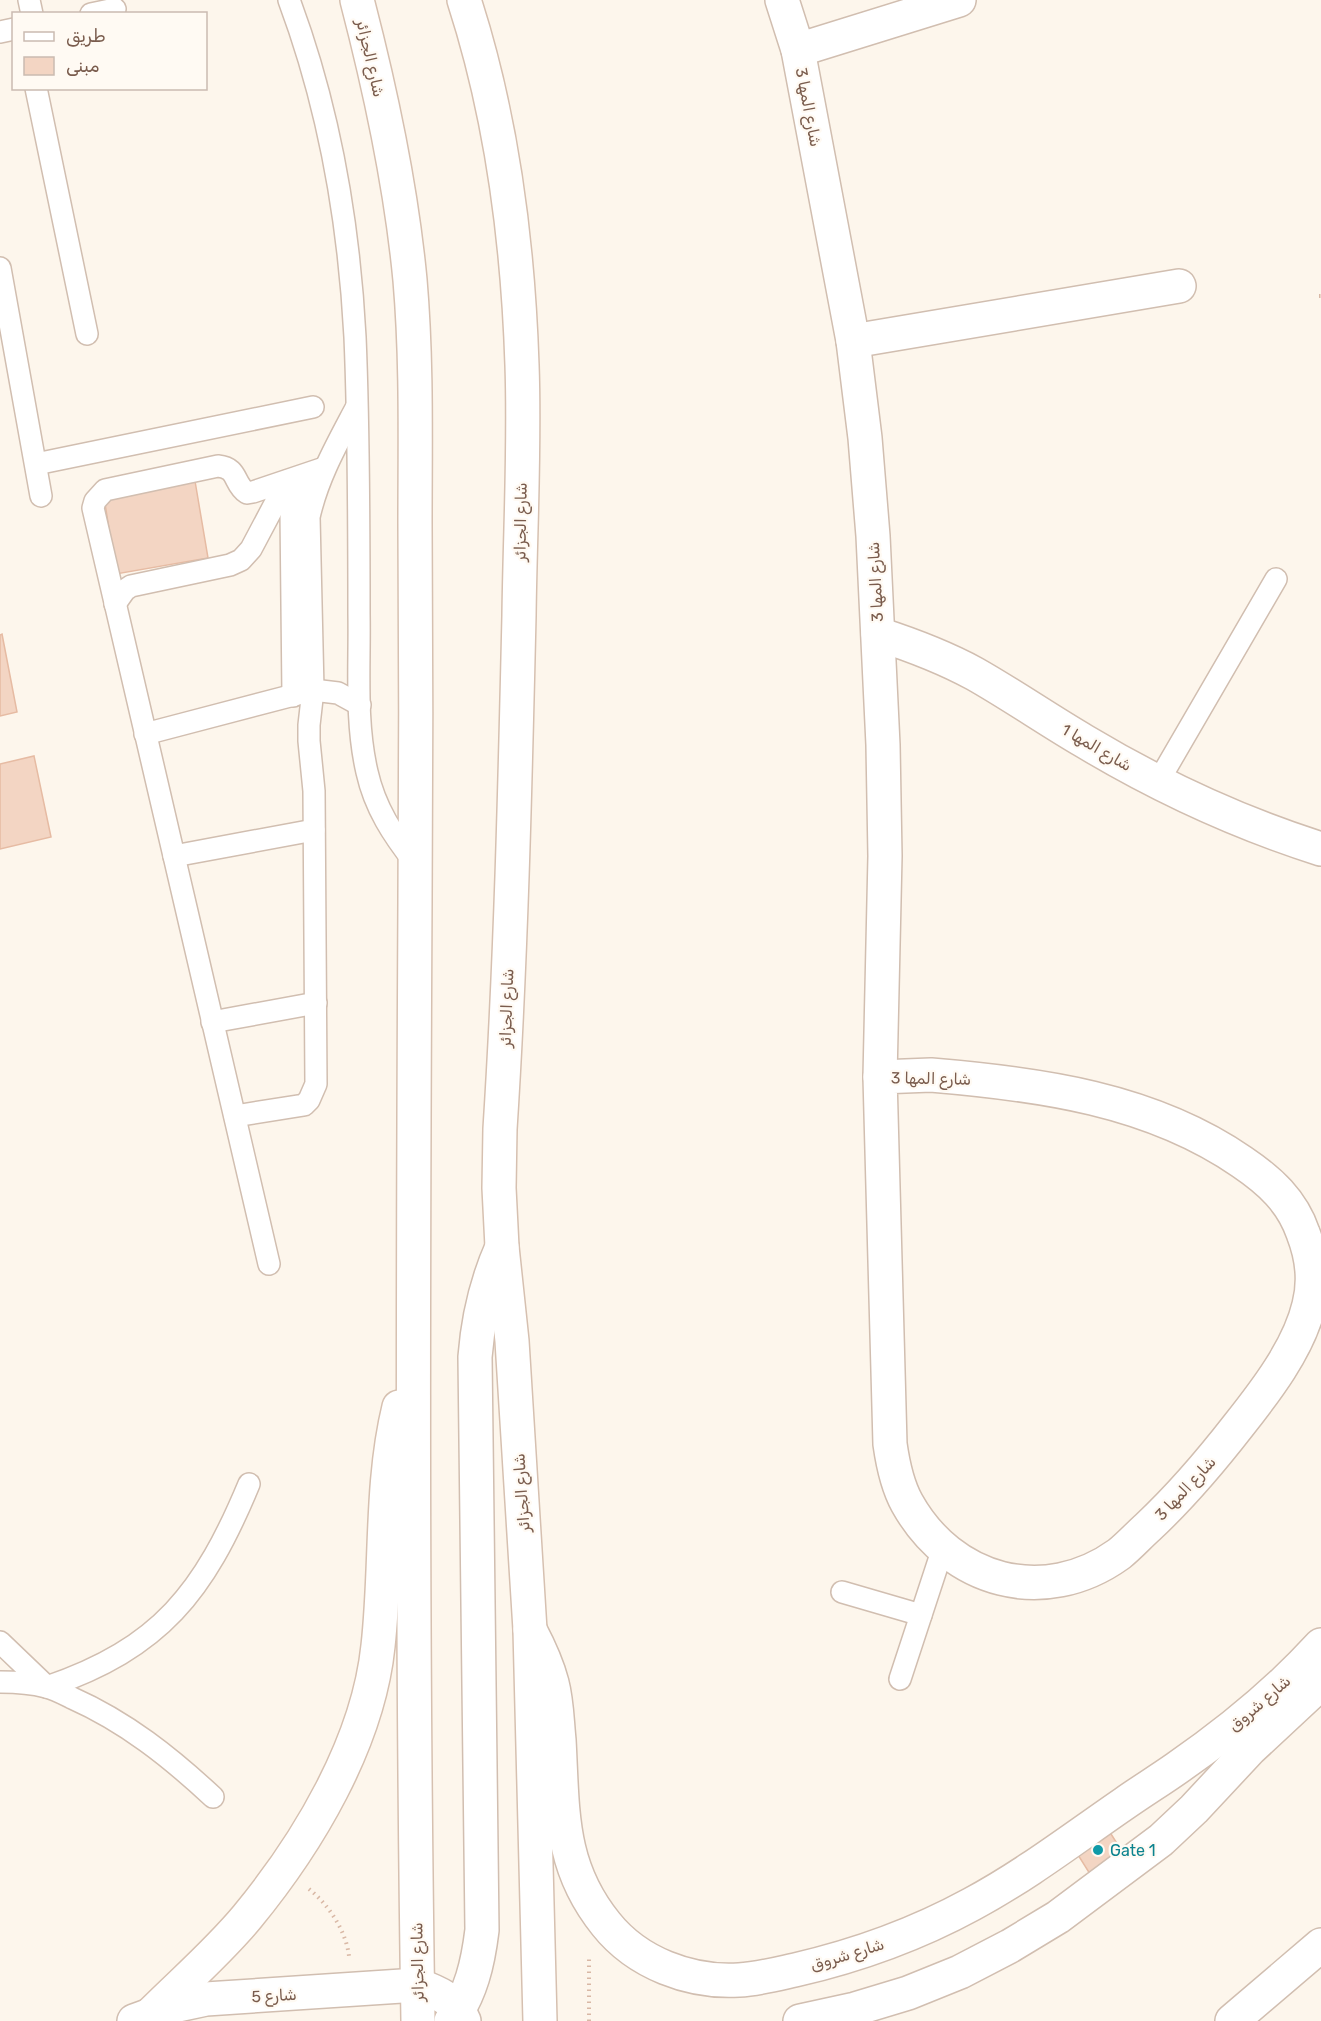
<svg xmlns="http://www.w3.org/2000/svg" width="1321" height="2021" viewBox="0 0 1321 2021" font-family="Rubik,'Noto Sans Arabic',sans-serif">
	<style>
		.building { fill: #f3d5c3; stroke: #e6bba3; stroke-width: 1.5 }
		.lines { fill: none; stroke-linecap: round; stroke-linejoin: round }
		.service-casing { stroke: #d1beb0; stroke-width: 24 }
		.minor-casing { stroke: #d1beb0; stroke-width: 36 }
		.tertiary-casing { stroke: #d1beb0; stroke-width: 36 }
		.secondary-casing { stroke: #d6c0b0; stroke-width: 36 }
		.path { stroke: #d9b8a5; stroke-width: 4; stroke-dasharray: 1.5 4.5; stroke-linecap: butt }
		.service { stroke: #fff; stroke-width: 21 }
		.minor { stroke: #fff; stroke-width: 33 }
		.tertiary { stroke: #fff; stroke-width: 33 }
		.secondary { stroke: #fff; stroke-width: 33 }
		.culture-dot { fill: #0f9aa8; stroke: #fffaf3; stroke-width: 2 }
		.labels { text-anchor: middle; stroke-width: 4.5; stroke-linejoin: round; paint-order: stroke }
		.street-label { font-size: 16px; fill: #7a5c4d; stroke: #fffaf3 }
		.culture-label { font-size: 16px; fill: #0d838f; stroke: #fffaf3; text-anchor: start }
	</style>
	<rect width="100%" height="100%" fill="#fdf6ec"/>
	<!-- building -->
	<g class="building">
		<polygon points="195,481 208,558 116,574 104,497"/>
		<polygon points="2,634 17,712 0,716 0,635"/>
		<polygon points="34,756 51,837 0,849 0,764"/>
		<polygon points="1106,1826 1123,1853 1090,1874 1073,1847"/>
	</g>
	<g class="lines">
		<defs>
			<g id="service">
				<polyline points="29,0 32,14"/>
				<path d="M289 0C329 107 349 223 355 337 359 429 359 522 359 614 360 665 355 721 367 772 375 808 393 835 415 863"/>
				<polyline points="91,14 115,9"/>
				<polyline points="0,32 14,29"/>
				<polyline points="36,88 87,334"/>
				<polyline points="0,268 41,496"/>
				<polyline points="36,464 313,407"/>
				<polyline points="115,604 125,590 131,586 230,565 241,560 251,549 287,481"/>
				<polyline points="293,696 291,511 294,494 301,477"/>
				<polyline points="145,734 313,690 338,693 360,705"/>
				<polyline points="1158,782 1276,579"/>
				<polyline points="174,856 314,830"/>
				<polyline points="212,1022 316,1003"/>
				<path d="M235 1116 304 1105 309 1100 316 1084 314 791 309 741V725L313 690 309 517C318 477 337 444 356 408"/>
				<path d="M269 1264 93 508 95 501 105 490 218 466C239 468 233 484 247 493L253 492 324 468"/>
				<polyline points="842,1592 921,1615"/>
				<path d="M0 1642 47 1687C161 1648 204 1592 249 1484"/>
				<polyline points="900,1679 943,1548"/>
				<path d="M0 1682C15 1682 32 1683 46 1687 55 1689 64 1694 72 1698 126 1722 170 1757 213 1797"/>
			</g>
			<g id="minor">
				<polyline points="782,0 798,50 853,341 865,438 873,536 883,745 885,856 880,1077"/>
				<polyline points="798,50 959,0"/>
				<polyline points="853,341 1179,286"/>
				<path d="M878 634C912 645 944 657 975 674 1012 695 1048 720 1084 741 1159 786 1239 823 1321 849"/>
				<path d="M931 1075C1039 1084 1151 1099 1242 1162 1270 1181 1292 1201 1303 1233 1312 1256 1315 1282 1309 1305 1299 1348 1265 1392 1238 1426 1210 1462 1181 1496 1148 1527 1138 1536 1129 1546 1119 1554 1044 1608 951 1582 907 1503 897 1485 893 1465 890 1444L880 1077Z"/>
				<polyline points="1232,2021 1321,1945"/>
			</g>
			<g id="tertiary">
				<path d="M530 1630C539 1647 547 1664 552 1683 557 1702 557 1721 559 1740 563 1811 559 1866 606 1924 637 1963 690 1983 739 1980 758 1979 777 1974 795 1970 856 1956 917 1934 972 1904 1026 1875 1074 1838 1125 1803 1142 1791 1160 1780 1177 1768 1229 1732 1279 1691 1321 1645"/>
				<path d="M134 2021 178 2005 206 1999 417 1985C438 1992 456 2000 464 2021"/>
				<path d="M451 2021C471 1994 478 1963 482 1930L475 1357C478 1318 486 1283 502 1247"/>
				<polyline points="800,2021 855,2009 908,1993 960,1972 1010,1946 1058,1917 1161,1840 1194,1809 1250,1749 1321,1683"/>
			</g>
			<g id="secondary">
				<path d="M357 0C381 92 401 185 410 280 417 361 415 443 415 524 416 650 416 775 415 901 413 1274 412 1648 418 2021"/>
				<path d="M464 0C502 117 518 242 522 365 525 448 520 533 519 616 515 787 511 959 500 1129L499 1188 502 1247 512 1341 530 1630 540 2021"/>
				<path d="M151 2014C183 1982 218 1952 247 1917 308 1843 368 1743 378 1646 387 1567 380 1485 399 1407"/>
			</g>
		</defs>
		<!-- service casing -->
		<use href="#service" class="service-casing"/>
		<!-- minor casing -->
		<use href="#minor" class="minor-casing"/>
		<!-- tertiary casing -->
		<use href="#tertiary" class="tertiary-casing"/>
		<!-- secondary casing -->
		<use href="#secondary" class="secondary-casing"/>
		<!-- path -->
		<g class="path">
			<polyline points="1319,296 1321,296"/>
			<path d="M309 1889C329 1905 346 1931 349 1956"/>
			<polyline points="589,2021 589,1959"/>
		</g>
		<!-- service -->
		<use href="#service" class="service"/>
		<!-- minor -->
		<use href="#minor" class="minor"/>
		<!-- tertiary -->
		<use href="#tertiary" class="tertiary"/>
		<!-- secondary -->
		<use href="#secondary" class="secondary"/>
	</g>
	<!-- markers -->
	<circle class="culture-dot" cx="1098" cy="1850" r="6"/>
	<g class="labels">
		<!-- street labels -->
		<g class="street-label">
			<text transform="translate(371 58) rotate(77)" y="6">شارع الجزائر</text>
			<text transform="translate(809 107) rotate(79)" y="6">شارع المها 3</text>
			<text transform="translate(520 522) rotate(-89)" y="6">شارع الجزائر</text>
			<text transform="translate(875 582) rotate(-93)" y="6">شارع المها 3</text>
			<text transform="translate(1097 747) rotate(30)" y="6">شارع المها 1</text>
			<text transform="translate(506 1008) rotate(-88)" y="6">شارع الجزائر</text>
			<text transform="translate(931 1078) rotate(1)" y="6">شارع المها 3</text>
			<text transform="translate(1185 1488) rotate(-47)" y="6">شارع المها 3</text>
			<text transform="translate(521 1493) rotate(-94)" y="6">شارع الجزائر</text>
			<text transform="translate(1259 1703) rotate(-41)" y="6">شارع شروق</text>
			<text transform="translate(847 1954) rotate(-17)" y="6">شارع شروق</text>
			<text transform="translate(417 1962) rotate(-91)" y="6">شارع الجزائر</text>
			<text transform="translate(274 1995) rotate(-3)" y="6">شارع 5</text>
		</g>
		<!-- culture labels -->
		<g class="culture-label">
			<text x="1110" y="1856">Gate 1</text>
		</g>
	</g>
	<!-- legend -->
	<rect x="12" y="12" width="195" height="78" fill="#fffaf3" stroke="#cabbb1" stroke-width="1.5"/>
	<rect x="24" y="32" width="30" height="9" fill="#ffffff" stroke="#cabbb1" stroke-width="1.5"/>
	<text x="66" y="42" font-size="18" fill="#7a5c4d">طريق</text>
	<rect x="24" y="57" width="30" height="18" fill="#f3d5c3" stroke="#cabbb1" stroke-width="1.5"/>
	<text x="66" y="72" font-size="18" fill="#7a5c4d">مبنى</text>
</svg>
